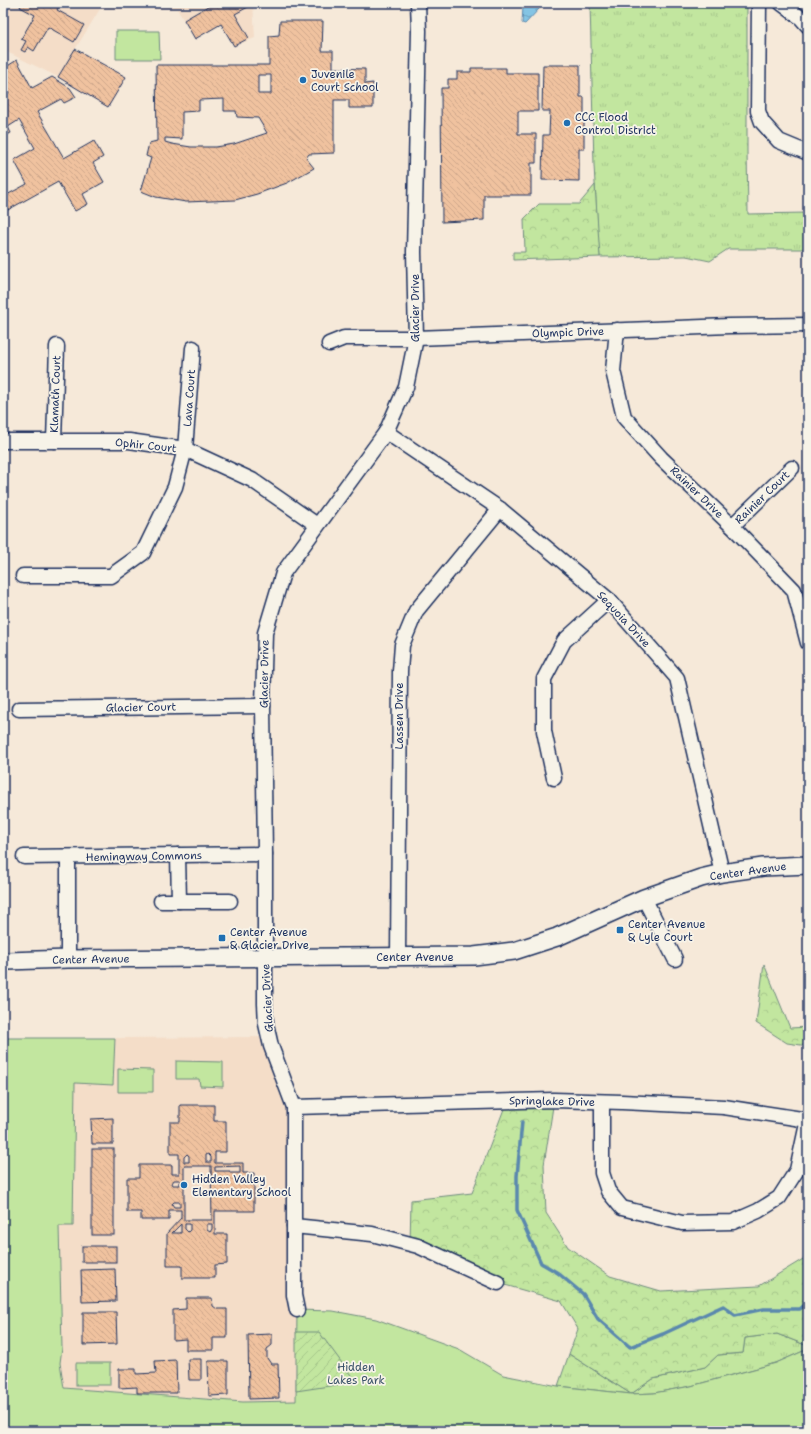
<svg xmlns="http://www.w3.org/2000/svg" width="811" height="1434" viewBox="0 0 811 1434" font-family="'Shantell Sans',sans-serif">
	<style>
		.built { fill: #f4ddc8 }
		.grass { fill: url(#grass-tufts); stroke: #6e8a7e }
		.forest { fill: url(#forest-crowns); stroke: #6e8a7e }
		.park { fill: #c2e69f; stroke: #6e8a7e }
		.garden { fill: url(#garden-furrows); stroke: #6e8a7e }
		.water { fill: url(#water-ripples); stroke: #5a88ae }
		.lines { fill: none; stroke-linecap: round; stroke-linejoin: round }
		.stream { stroke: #5a88ae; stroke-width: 3.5 }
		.building { fill: url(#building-back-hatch); stroke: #1b2f5e; fill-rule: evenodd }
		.minor-casing { stroke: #1b2f5e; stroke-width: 17 }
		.tertiary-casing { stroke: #1b2f5e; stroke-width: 20 }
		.minor { stroke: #f7f3e8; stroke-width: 14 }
		.tertiary { stroke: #f7f3e8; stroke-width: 17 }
		.poi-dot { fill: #1f6fb2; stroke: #f7f3e8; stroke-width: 1.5 }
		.labels { text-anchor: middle; stroke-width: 3.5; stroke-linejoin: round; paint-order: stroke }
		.poi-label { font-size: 11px; fill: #1b2f5e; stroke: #f7f3e8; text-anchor: start }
		.street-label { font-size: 11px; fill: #1b2f5e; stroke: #f7f3e8 }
		.park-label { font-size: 11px; fill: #3c546b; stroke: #f7f3e8 }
	</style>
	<defs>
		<pattern id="grass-tufts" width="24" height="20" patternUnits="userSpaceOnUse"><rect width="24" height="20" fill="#c2e69f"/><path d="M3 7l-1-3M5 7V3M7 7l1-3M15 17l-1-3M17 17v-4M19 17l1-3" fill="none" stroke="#a6c68b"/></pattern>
		<pattern id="forest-crowns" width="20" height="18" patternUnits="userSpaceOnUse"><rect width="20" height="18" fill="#c2e69f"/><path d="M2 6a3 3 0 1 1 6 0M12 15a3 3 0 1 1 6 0" fill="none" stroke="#a6c68b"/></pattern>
		<pattern id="garden-furrows" width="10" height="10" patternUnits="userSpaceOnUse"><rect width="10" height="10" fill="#c2e69f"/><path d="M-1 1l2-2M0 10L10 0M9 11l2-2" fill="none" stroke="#a6c68b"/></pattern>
		<pattern id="water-ripples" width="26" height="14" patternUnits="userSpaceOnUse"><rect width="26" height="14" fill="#84c4e4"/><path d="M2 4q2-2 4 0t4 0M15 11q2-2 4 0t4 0" fill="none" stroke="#6ba0bc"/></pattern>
		<pattern id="building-back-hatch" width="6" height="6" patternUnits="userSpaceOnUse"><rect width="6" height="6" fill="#f0c29f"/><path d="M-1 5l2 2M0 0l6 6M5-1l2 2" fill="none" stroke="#cda78b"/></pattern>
	</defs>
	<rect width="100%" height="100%" fill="#f6e9d9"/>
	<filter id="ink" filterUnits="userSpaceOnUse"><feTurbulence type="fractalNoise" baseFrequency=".025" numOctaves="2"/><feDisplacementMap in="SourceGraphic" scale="8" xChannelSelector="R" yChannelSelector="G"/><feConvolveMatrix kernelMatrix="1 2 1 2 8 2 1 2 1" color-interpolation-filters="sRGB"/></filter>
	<g filter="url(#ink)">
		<!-- built -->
		<g class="built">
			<polygon points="9,3 253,3 255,38 234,46 221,24 195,39 177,9 100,9 58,77 3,50 3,45 8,29 6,8"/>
			<polygon points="269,1037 294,1107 297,1310 296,1401 243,1402 64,1388 60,1363 62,1348 59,1225 73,1225 75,1083 113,1085 115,1038"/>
		</g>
		<!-- grass -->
		<g class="grass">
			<polygon points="590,3 747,3 747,151 748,214 808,213 808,249 728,249 710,261 686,256 600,257 598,237 594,165"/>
			<polygon points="777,1334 808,1346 808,1349 776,1363 691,1386 654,1393 631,1394 558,1386 569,1354 631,1394 653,1379 705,1367 718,1355 743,1353 745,1338"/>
		</g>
		<!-- forest -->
		<g class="forest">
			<polygon points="595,185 600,257 513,260 513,252 525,252 524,219 539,204 579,204"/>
			<polygon points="764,964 790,1028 808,1027 808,1046 787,1043 756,1023"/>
			<polygon points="554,1100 544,1165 546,1213 568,1247 610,1276 661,1291 759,1286 808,1256 808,1346 777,1334 745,1338 743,1353 718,1355 705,1367 653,1379 631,1394 569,1354 578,1329 561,1301 498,1283 410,1244 411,1200 472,1193 507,1101"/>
		</g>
		<!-- park -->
		<g class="park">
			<polygon points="116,31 159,31 160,59 116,59"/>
			<polygon points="3,1038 115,1038 113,1085 75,1083 73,1226 59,1226 62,1348 60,1363 64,1388 243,1402 296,1401 297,1310 333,1311 376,1319 459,1349 503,1375 558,1386 631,1394 654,1393 691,1386 776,1363 808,1349 808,1431 3,1431"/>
			<polygon points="176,1061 223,1062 223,1087 200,1086 199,1079 176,1079"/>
			<polygon points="118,1069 153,1070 153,1092 118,1092"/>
			<rect x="76" y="1363" width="34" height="22"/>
		</g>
		<!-- garden -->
		<polygon class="garden" points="296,1332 319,1332 356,1382 296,1391"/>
		<!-- water -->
		<polygon class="water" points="527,3 539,3 539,9 525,24 522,23 523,7"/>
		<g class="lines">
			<!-- stream -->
			<polyline class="stream" points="522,1122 517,1176 517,1210 541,1263 558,1273 583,1294 598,1319 630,1347 663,1334 723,1306 735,1315 764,1309 800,1309 808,1302"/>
		</g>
		<!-- building -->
		<g class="building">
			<polygon points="22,3 61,3 57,10 84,25 74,42 48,27 34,51 28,47 25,52 21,50 26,41 21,39 35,15 20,7"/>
			<polygon points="207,3 245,3 248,7 235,14 249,38 234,46 221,24 195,39 184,20 208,6"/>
			<path d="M280 21H323L322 51H333V68L365 69V84L373 83V108H349V100H334V153L309 154 306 158 314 168 287 183 257 194 235 200 186 202 156 197 141 191 151 158 146 156 149 143 157 141 156 65H269V36L279 35ZM258 75H271V94H258ZM224 99V111H236L237 117 258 118 267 133 234 144 216 147H191L172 144 165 142V138L182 139V112L199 111V100Z"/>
			<polygon points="75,49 126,77 108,107 58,77"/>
			<polygon points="17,60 32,88 52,77 70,88 76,97 64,103 61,99 37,112 64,158 94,141 103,157 93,163 104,182 83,194 88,204 75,211 58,182 6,211 3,206 3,197 27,184 14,160 35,148 19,120 8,127 11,133 3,137 3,96 9,93 3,81 3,75 9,72 6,67"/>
			<polygon points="543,65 580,65 580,97 584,97 584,149 579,149 579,181 542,180 543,135 549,135 550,111 542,111"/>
			<polygon points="471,68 506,68 506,73 538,73 538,111 518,111 518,134 536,134 536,163 531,163 531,195 484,195 484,220 442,222 441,88 448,88 448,79 457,79 457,72 471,72"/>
			<path d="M180 1105H214V1121H226V1152H215V1163H243V1173H254V1211H215V1234H227V1264L215 1265V1278H182V1266H167V1233L181 1218V1210H169V1220H141V1212H127V1178H139V1165H172V1174H179V1154H170V1122H180ZM187 1154 189 1156V1162H184V1157ZM208 1154 211 1157V1162H206V1155ZM184 1166H211L212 1220H184ZM240 1166V1173H230V1171H215V1167ZM174 1180H180V1185H173L172 1183ZM174 1202H180V1207H174L172 1204ZM181 1224V1233H172ZM185 1224H190V1230L188 1232 185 1229ZM207 1224H212V1229L210 1232 207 1230Z"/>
			<polygon points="113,1118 113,1144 92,1144 91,1119"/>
			<rect x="92" y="1149" width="22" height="86"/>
			<rect x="82" y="1246" width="34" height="16"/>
			<polygon points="115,1269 116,1301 82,1302 81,1270"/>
			<polygon points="186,1298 212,1298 213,1306 217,1309 227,1309 227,1338 213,1338 213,1350 186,1350 186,1339 173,1340 173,1310 186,1309"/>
			<polygon points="83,1312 116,1312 117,1344 83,1345"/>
			<polygon points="272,1334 272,1345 267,1349 267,1358 271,1364 278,1364 279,1398 249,1399 248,1335"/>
			<polygon points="188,1359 201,1359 201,1380 189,1380"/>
			<polygon points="176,1360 177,1393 137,1393 137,1387 119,1388 119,1369 136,1369 136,1374 156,1373 155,1361"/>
			<polygon points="208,1361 228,1361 228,1395 209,1396"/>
		</g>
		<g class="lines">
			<defs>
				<g id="minor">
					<polyline points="759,3 758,111 762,122 779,141 808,153"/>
					<polyline points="781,3 801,18 808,26"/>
					<polyline points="617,330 613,371 624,417 661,458 732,526 794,590 808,643"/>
					<polyline points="329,344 344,338 416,338 729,326 808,325"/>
					<polyline points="386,432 500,509 609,600 677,678 722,873"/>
					<polyline points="3,441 129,441 185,449 252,480 317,525"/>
					<polyline points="54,441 57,346"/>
					<polyline points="732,526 792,468"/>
					<polyline points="23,576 111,576 143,553 175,487 185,449 193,348"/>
					<polyline points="19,709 263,706"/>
					<polyline points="554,778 544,731 544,679 564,641 609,600"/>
					<polyline points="178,855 179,901"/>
					<polyline points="24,857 265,854"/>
					<polyline points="644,898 675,959"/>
					<polyline points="161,901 230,901"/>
					<polyline points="398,957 400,671 402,645 416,611 500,509"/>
					<polyline points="68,959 68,857"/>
					<polyline points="602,1102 602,1173 608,1191 622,1208 682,1223 733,1222 758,1211 779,1198 797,1170 808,1119"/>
					<polyline points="294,1107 554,1100 622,1102 724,1107 808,1120"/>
					<polyline points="294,1226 372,1234 418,1246 498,1283"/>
					<polyline points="297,1310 294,1295 294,1107 271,1046 266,1024 265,1004 265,854 263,706 265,633 283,573 386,432 406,387 416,338 414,252 419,31 418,3"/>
				</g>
				<polyline id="tertiary" points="3,963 7,961 68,959 474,956 514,951 557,937 644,898 701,878 722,873 763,867 808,865"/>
			</defs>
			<!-- minor casing -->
			<use href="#minor" class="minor-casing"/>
			<!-- tertiary casing -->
			<use href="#tertiary" class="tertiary-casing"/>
			<!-- minor -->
			<use href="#minor" class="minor"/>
			<!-- tertiary -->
			<use href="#tertiary" class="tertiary"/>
		</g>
	</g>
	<!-- markers -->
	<g class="poi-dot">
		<circle cx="303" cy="80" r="4"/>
		<circle cx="567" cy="123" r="4"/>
		<rect x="616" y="926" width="8" height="8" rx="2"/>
		<rect x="218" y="934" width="8" height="8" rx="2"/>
		<circle cx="184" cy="1185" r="4"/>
	</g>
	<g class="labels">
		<!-- poi labels -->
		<g class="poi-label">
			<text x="311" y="78">Juvenile<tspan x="311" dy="13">Court School</tspan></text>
			<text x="575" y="121">CCC Flood<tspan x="575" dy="13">Control District</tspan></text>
			<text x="628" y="928">Center Avenue<tspan x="628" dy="13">&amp; Lyle Court</tspan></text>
			<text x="230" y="936">Center Avenue<tspan x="230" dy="13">&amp; Glacier Drive</tspan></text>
			<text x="192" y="1183">Hidden Valley<tspan x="192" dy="13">Elementary School</tspan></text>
		</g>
		<!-- street labels -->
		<g class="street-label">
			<text transform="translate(415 308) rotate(-90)" y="4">Glacier Drive</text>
			<text transform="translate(568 332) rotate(-2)" y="4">Olympic Drive</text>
			<text transform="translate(55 394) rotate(-88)" y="4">Klamath Court</text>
			<text transform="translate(189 398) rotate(-86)" y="4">Lava Court</text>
			<text transform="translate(146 445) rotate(6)" y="4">Ophir Court</text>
			<text transform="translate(697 492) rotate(44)" y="4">Rainier Drive</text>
			<text transform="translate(762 497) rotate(-44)" y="4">Rainier Court</text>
			<text transform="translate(624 619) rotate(47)" y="4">Sequoia Drive</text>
			<text transform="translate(264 674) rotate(-89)" y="4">Glacier Drive</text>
			<text transform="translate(141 707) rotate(-1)" y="4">Glacier Court</text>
			<text transform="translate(399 716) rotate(-90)" y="4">Lassen Drive</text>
			<text transform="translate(144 856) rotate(-1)" y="4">Hemingway Commons</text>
			<text transform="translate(748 871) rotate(-8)" y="4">Center Avenue</text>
			<text x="415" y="961">Center Avenue</text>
			<text transform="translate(91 959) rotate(-1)" y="4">Center Avenue</text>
			<text transform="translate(267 998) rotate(-93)" y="4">Glacier Drive</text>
			<text transform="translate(552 1101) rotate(1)" y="4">Springlake Drive</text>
		</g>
		<!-- park labels -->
		<g class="park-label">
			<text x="356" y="1371">Hidden<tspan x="356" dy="13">Lakes Park</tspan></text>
		</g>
	</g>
	<!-- margin -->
	<rect width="811" height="1434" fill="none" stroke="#f7f3e8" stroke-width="16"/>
	<rect x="8" y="8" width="795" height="1418" fill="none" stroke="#1b2f5e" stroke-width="1.5" filter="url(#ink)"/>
</svg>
